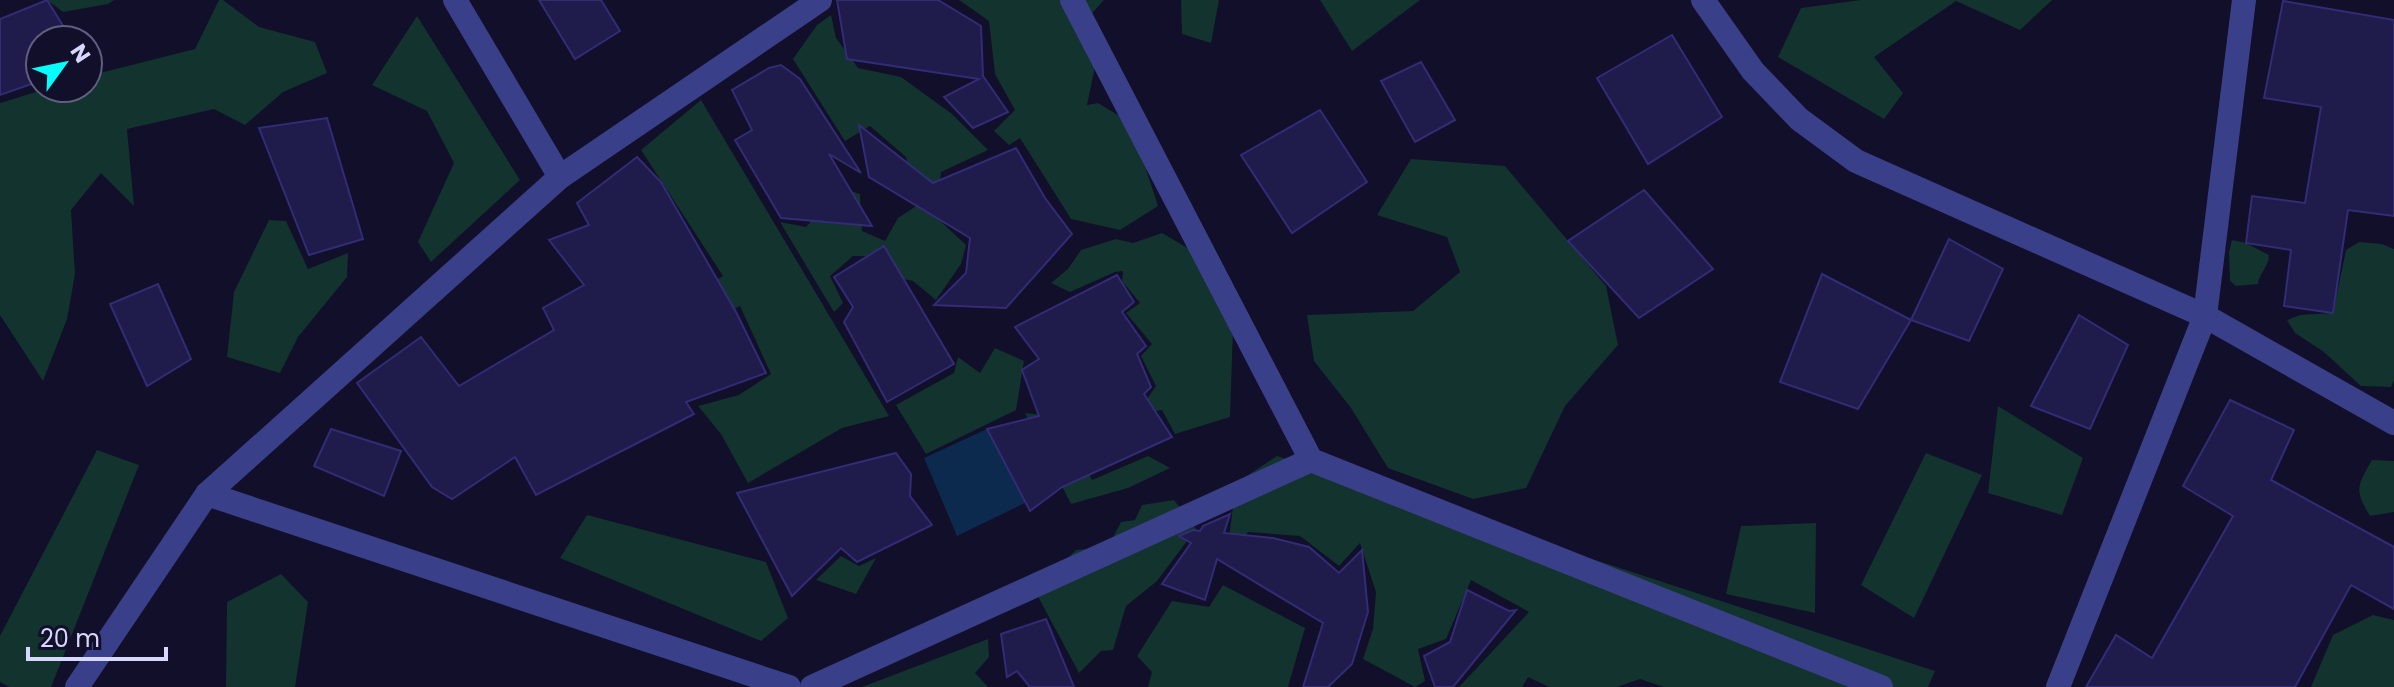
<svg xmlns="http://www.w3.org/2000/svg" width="2394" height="687" viewBox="0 0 2394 687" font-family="Poppins,sans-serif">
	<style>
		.green { fill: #12332e }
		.water { fill: #0b2a4d }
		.building { fill: #1f1b4b; stroke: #322c77; stroke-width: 2 }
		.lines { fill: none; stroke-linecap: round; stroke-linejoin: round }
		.minor { stroke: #393f89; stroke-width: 24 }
	</style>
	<rect width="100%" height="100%" fill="#110f29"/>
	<!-- green -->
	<g class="green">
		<polygon points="47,0 114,0 108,4 63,12"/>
		<polygon points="219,0 223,0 259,27 315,42 327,73 283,92 245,125 214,109 127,129 134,206 101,173 71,210 75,274 67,319 43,381 0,315 0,103 49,88 88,88 88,76 195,49"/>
		<polygon points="959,0 1104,0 1075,32 1096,62 1087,105 1098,103 1131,123 1158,206 1120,230 1071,219 1020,138 1009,145 994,131 1015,110 995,74 989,21"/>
		<polygon points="1181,0 1219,0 1211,43 1182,34"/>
		<polygon points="1320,0 1420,0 1352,51"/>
		<polygon points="1861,0 2052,0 2020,30 1956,1 1874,57 1903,93 1884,119 1778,57 1801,8"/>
		<polygon points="831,15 836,38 858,68 901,77 952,114 988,150 941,172 937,218 966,245 961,264 936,300 913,281 899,278 872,256 853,256 830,276 843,303 834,312 780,222 806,227 841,188 860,194 862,231 885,241 898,218 916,206 906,157 870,126 845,141 793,59 817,25"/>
		<polygon points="417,16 520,180 431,262 418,242 454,163 427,111 372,85"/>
		<polygon points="701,100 889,416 842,428 748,483 721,434 698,406 739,395 771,374 740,306 685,333 677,304 723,276 641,150"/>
		<polygon points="1411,159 1505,166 1606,286 1618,345 1565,406 1526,488 1473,499 1388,468 1351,408 1314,361 1307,315 1413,311 1460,272 1447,237 1377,215"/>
		<polygon points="269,220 286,221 308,269 348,253 347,277 298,337 280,373 227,357 234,292"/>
		<polygon points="1162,233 1191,250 1233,329 1230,417 1175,434 1162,410 1149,412 1145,402 1156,386 1141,356 1152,344 1126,313 1140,303 1122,281 1123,271 1115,272 1070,292 1051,283 1068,269 1081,250 1116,239 1133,243"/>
		<path d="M2232 240 2246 243 2269 255C2269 267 2259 273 2258 284L2236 286 2230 281 2229 252Z"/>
		<polygon points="2359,242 2382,244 2394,249 2394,380 2391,387 2361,386 2324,352 2295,333 2287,320 2300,315 2333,313 2346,250"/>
		<polygon points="995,348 1024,361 1016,410 926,454 896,405 954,373 958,357 980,373"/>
		<polygon points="1998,406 2083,458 2062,515 1988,493"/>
		<polygon points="1025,413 1061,417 1092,480 1148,456 1170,468 1128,488 1071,504"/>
		<polygon points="97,450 139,465 51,687 9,687 0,682 0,636"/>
		<polygon points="1926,453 1982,475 1914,618 1861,585"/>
		<polygon points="1277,456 1935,671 1928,687 1664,687 1640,679 1617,687 1549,687 1528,677 1522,687 1459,687 1529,612 1471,580 1446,639 1418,649 1425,681 1415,687 1363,659 1373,629 1376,592 1360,543 1339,566 1300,536 1248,532 1239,544 1229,538 1236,483"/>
		<path d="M2372 460 2394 461V512L2370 516C2354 490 2357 486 2372 460Z"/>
		<polygon points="1174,500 1196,529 1157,581 1126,606 1113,650 1101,651 1079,673 1035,591 1076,550 1108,547 1121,522 1135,520 1142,505"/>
		<polygon points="587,515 766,562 788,618 761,641 560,558"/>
		<polygon points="1816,523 1815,613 1726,594 1741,526"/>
		<polygon points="841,556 859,566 876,558 856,594 816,580"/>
		<polygon points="281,574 308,602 295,687 226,687 227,602"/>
		<polygon points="1223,585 1305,628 1288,687 1148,687 1152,672 1137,656 1172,601 1209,607"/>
		<polygon points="2373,615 2394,620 2394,687 2311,687 2333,635"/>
		<polygon points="988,639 989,657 975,673 988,687 862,687"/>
	</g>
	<!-- water -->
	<polygon class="water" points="987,429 1025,503 957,536 924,458"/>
	<!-- building -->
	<g class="building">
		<polygon points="47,0 72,40 40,40 40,81 0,95 0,19"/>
		<polygon points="539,0 601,0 620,31 575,59"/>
		<polygon points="837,0 938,0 981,26 983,76 1008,112 973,128 944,97 979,79 847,59"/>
		<polygon points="2283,1 2394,20 2394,216 2348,210 2333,313 2284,306 2291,250 2246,243 2252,196 2305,203 2321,107 2264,98"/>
		<polygon points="1672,35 1722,117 1648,164 1597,78"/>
		<polygon points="1421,62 1455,120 1415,142 1381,81"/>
		<polygon points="781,65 800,79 861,173 829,154 872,226 781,218 735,140 752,130 732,90 769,68"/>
		<polygon points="1320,110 1367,182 1292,233 1241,155"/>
		<polygon points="327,118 363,239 309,255 259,128"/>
		<polygon points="859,125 933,183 1016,148 1045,198 1072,234 1006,308 934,305 966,273 970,238 869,177"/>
		<polygon points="637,157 661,182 736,312 766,373 686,402 694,414 536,495 515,457 452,499 432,487 357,383 421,337 459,386 554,330 543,308 584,285 549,240 589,225 577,203"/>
		<polygon points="1644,190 1713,269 1639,318 1568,241"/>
		<polygon points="1949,239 2003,269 1969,341 1911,320"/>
		<polygon points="884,246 954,364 887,402 844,322 853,307 834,277"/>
		<polygon points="1822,274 1911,320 1858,409 1780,382"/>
		<polygon points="1117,275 1134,302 1122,312 1146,346 1137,354 1151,387 1144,394 1172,437 1062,487 1030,511 987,429 1039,416 1022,370 1039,359 1015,327"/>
		<polygon points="158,284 191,359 147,386 110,304"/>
		<polygon points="2079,315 2128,345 2090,429 2031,406"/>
		<polygon points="2230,400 2294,430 2271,480 2394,547 2394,609 2351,585 2295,687 2086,687 2116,635 2152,658 2233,516 2183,486"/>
		<polygon points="331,429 401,451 384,496 314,466"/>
		<polygon points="896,453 911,474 910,496 932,525 857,562 841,548 792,596 737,493"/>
		<polygon points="1230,514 1224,533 1273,538 1309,547 1339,573 1362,550 1368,612 1352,664 1328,687 1303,687 1323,623 1217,559 1205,600 1162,584 1191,543 1179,536 1193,530 1200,531 1203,526"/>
		<polygon points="1467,590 1509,611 1516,610 1453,687 1435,687 1424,656 1450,642"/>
		<polygon points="1046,619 1074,687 1030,687 1017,671 1007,677 1001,634"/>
	</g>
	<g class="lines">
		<!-- minor -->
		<g class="minor">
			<polyline points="455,0 560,177"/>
			<polyline points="1072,0 1311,460 1881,687"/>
			<polyline points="1703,0 1753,71 1799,119 1856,161 2205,316 2394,423"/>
			<polyline points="207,494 789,687"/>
			<polyline points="77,687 207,494 560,177 820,0"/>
			<polyline points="812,687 1311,460"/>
			<polyline points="2058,687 2205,316 2244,0"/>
		</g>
	</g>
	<!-- north arrow -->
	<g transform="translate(64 64) rotate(57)"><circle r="38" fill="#110f29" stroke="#605f7f" stroke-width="2"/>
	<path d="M0-6L14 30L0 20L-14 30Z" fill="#03fffb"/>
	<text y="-12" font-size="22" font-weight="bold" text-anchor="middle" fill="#d7d7ff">N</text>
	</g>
	<!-- scale -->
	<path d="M28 647v12h138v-12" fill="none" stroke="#d7d7ff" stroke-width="4"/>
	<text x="40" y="647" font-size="24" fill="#d7d7ff" stroke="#110f29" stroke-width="6" paint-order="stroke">20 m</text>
</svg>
